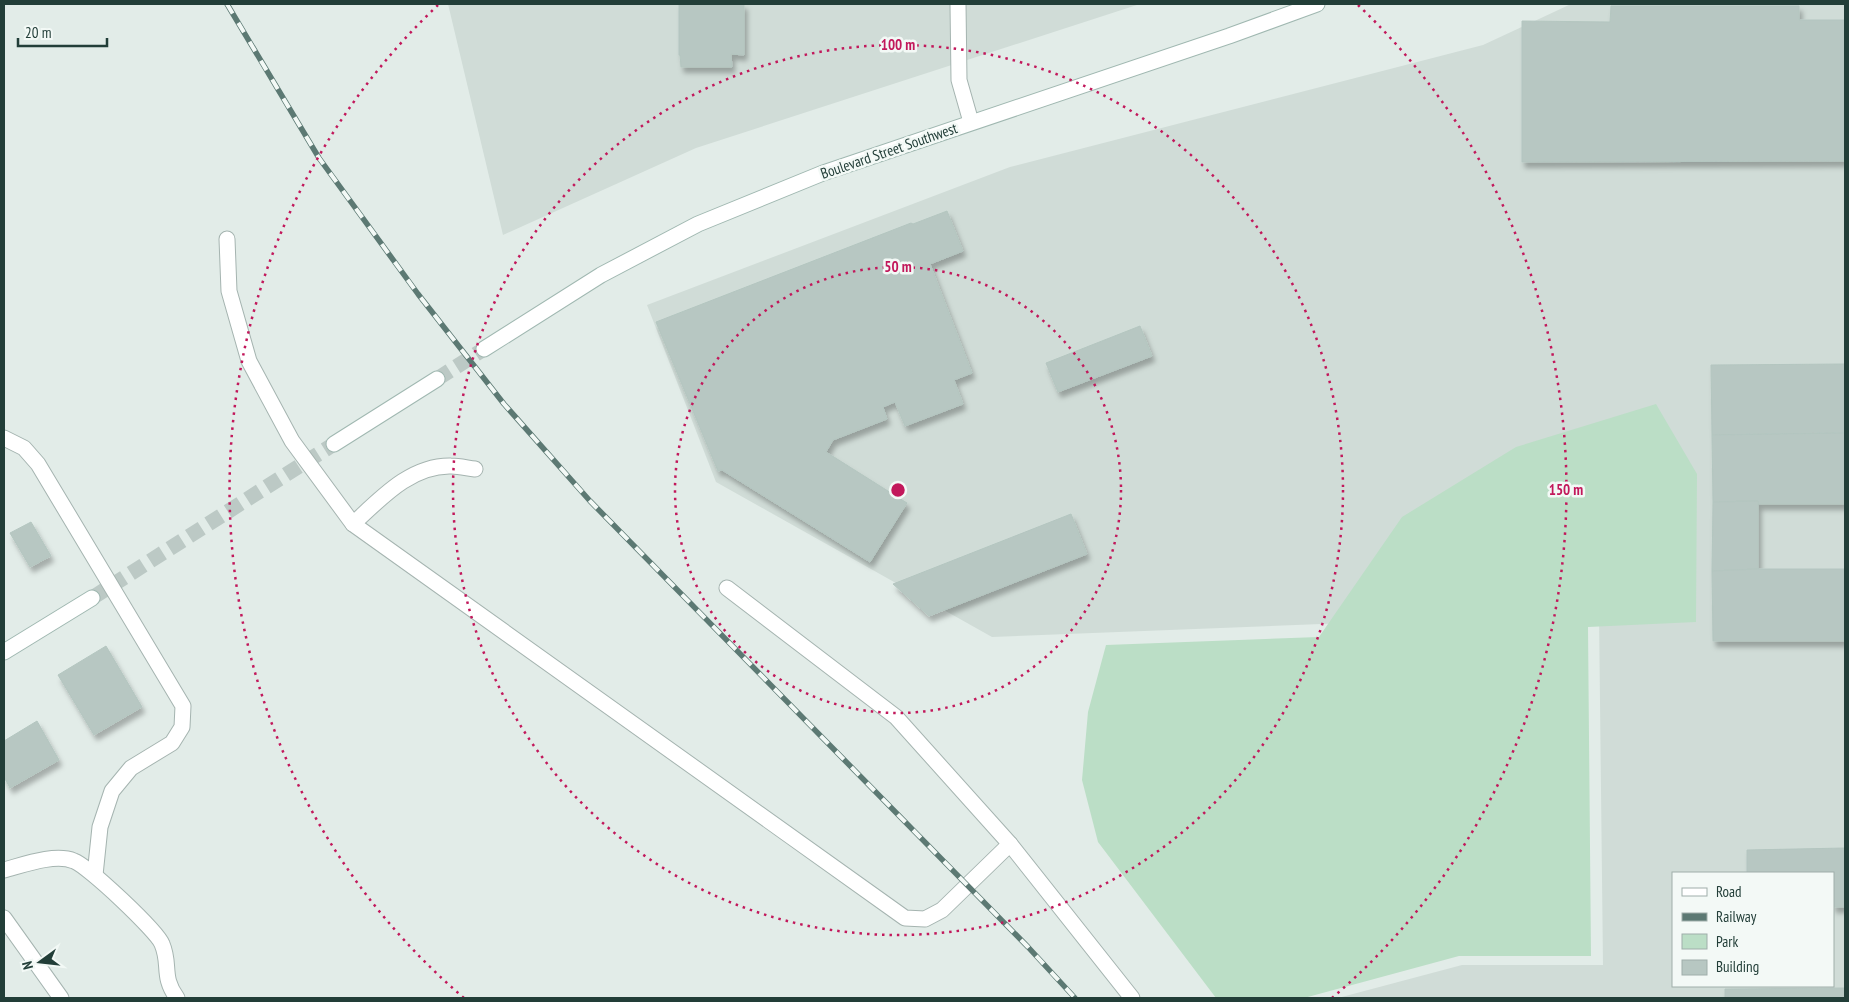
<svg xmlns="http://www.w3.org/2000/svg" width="1849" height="1002" viewBox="0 0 1849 1002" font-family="'PT Sans Narrow',sans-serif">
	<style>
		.built { fill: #d0dcd7; fill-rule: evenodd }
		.green { fill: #bbdec6 }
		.building { fill: #b7c7c2; stroke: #b4c6c0; filter: url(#shadow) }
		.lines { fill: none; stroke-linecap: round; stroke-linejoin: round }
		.secondary-tunnel { stroke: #bcc9c5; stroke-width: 15; stroke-dasharray: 15 8; stroke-linecap: butt }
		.service-casing { stroke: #a5b4b0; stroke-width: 17 }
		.minor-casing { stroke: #a5b4b0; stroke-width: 17 }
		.secondary-casing { stroke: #a0b8b1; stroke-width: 17 }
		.service { stroke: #fff; stroke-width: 15 }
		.minor { stroke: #fff; stroke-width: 15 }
		.secondary { stroke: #fff; stroke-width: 15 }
		.rail-casing { stroke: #5c7973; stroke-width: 5.5 }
		.rail { stroke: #f3f9f6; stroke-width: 4; stroke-dasharray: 11; stroke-linecap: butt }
		.ring { fill: none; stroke: #c2185b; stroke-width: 2.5; stroke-dasharray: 2.5 5 }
		.labels { text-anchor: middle; stroke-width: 5; stroke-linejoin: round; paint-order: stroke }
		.street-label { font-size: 15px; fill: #223e38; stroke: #f3f9f6 }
		.centre { fill: #c2185b; stroke: #f3f9f6; stroke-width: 2.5 }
		.ring-label { font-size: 15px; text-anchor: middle; font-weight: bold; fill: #c2185b; stroke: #f3f9f6; stroke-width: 5; stroke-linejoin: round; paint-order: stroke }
	</style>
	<defs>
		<filter id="shadow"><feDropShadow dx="3" dy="5.5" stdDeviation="2.5" flood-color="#0004"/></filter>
	</defs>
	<rect width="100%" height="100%" fill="#e2ece8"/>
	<!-- built -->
	<g class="built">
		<polygon points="448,4 1140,4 696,148 503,235"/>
		<path d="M1571 4H1845V998H1338L1462 965H1603L1599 613 992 637 716 482 647 305 1010 167 1483 45ZM1673 873H1833V986H1673Z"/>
	</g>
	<!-- green -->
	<polygon class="green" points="1656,404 1697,474 1696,622 1588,627 1591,956 1459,956 1304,998 1216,998 1098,842 1082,780 1088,712 1106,645 1319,637 1402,517 1516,447"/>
	<!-- building -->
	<g class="building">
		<polygon points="679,4 744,4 744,55 731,54 732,67 681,67 680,55 679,55"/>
		<polygon points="1611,6 1799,6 1799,20 1845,20 1845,161 1522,162 1522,21 1610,22"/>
		<polygon points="947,211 963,251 930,264 972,373 954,380 963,404 905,426 895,402 883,407 887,419 833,440 826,452 907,503 870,562 722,470 718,471 656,322 911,223 913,224"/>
		<polygon points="1140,326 1152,356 1058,392 1046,363"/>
		<polygon points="1845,364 1845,433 1712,435 1711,365"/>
		<polygon points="1845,433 1845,504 1758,504 1758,501 1713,502 1712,435"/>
		<polygon points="1758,501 1758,569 1712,571 1713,502"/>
		<polygon points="1071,514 1087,554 929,616 893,584"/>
		<polygon points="31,522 51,556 30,567 10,533"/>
		<polygon points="1758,569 1845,569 1845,641 1713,641 1712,571"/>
		<polygon points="106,646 142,707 94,735 58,675"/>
		<polygon points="37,721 59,760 10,788 4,777 4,741"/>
		<polygon points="1845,848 1845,907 1833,907 1833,873 1747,873 1747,850"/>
		<polygon points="1845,988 1845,998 1725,998 1725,989"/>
	</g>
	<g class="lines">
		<!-- secondary-tunnel -->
		<g class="secondary-tunnel">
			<polyline points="437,379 484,349"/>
			<polyline points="92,598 334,444"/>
		</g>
		<defs>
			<g id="service">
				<polyline points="227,239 229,291 249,361 292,441 353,524 905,918 925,919 942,910 1010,844"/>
				<polyline points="4,438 24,448 38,464 183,706 182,727 172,743 131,768 112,791 100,827 95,875"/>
				<path d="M353 524C381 498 411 465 451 466 459 466 467 468 475 469"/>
				<polyline points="727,588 896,717 1010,844 1132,998"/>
				<path d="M4 870C23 865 55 853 74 861 88 866 157 931 162 944 171 965 161 976 177 998"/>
				<polyline points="4,918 61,998"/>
			</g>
			<polyline id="minor" points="958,4 959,80 971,122"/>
			<g id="secondary">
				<polyline points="484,349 601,275 698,224 823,173 1229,36 1317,4"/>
				<polyline points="334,444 437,379"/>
				<polyline points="4,652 92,598"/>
			</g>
		</defs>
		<!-- service casing -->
		<use href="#service" class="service-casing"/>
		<!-- minor casing -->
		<use href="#minor" class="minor-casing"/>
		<!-- secondary casing -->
		<use href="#secondary" class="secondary-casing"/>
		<!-- service -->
		<use href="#service" class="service"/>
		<!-- minor -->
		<use href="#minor" class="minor"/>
		<!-- secondary -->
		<use href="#secondary" class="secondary"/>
		<defs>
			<polyline id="rail" points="227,4 319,158 418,294 504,404 590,501 1028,947 1075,998"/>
		</defs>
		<!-- rail casing -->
		<use href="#rail" class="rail-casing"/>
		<!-- rail -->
		<use href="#rail" class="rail"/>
	</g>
	<!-- distance rings -->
	<g class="ring">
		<circle cx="898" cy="490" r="223"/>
		<circle cx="898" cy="490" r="445"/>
		<path d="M464 998A668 668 0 0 1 438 5M1358 5A668 668 0 0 1 1332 998"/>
	</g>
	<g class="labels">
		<!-- street labels -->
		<g class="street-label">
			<text transform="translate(889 151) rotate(-19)" y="5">Boulevard Street Southwest</text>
		</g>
	</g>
	<circle cx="898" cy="490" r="8" class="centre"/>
	<g class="ring-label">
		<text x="898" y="50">100 m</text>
		<text x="898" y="272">50 m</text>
		<text x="1566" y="495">150 m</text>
	</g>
	<!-- border -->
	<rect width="1849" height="1002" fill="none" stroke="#223e38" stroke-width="10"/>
	<!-- legend -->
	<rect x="1672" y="872" width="162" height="115" fill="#f3f9f6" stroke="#9faeaa"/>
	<rect x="1682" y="888" width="25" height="8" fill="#ffffff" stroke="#9faeaa"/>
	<text x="1716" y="897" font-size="15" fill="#223e38">Road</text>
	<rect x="1682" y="913" width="25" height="8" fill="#5c7973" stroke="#9faeaa"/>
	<text x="1716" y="922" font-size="15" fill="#223e38">Railway</text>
	<rect x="1682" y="934" width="25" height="15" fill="#bbdec6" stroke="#9faeaa"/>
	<text x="1716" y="947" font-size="15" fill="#223e38">Park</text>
	<rect x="1682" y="960" width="25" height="15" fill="#b7c7c2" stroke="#9faeaa"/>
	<text x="1716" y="972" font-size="15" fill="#223e38">Building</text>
	<!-- north arrow -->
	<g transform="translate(40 962) rotate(255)" stroke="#f3f9f6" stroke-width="4" paint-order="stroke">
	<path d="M0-4L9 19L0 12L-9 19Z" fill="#223e38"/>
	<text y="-8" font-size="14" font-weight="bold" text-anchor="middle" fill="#223e38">N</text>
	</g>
	<!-- scale -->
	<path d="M18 38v8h89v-8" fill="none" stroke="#223e38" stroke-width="2.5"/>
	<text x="25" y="38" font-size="15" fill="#223e38" stroke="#f3f9f6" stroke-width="4" paint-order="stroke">20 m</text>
</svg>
